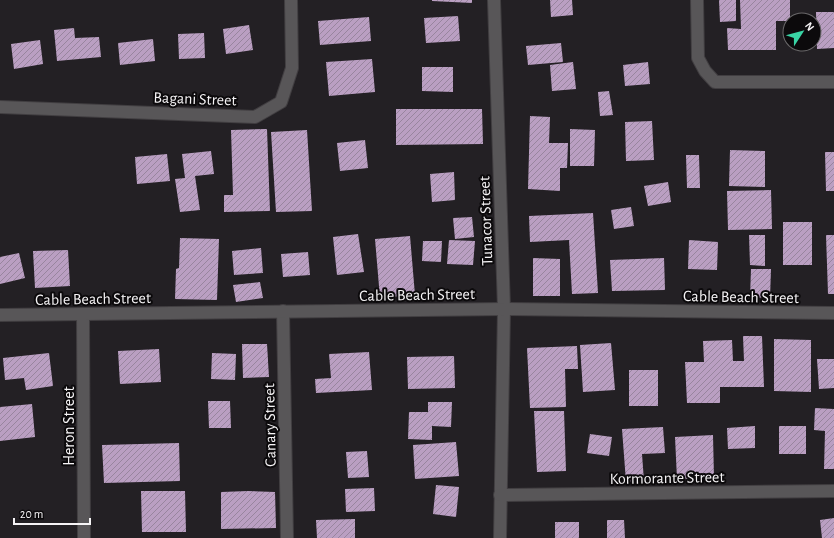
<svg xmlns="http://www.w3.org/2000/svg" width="834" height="538" viewBox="0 0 834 538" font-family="'Alegreya Sans',sans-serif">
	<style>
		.building { fill: url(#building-hatch) }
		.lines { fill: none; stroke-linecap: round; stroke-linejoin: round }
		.minor-casing { stroke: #413e41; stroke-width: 14 }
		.minor { stroke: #585658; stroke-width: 12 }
		.labels { text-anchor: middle; stroke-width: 4; stroke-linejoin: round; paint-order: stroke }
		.street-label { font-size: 16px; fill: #f6f4f6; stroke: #0c0a0c }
	</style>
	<defs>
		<pattern id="building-hatch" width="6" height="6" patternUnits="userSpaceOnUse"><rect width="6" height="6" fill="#ba9fc2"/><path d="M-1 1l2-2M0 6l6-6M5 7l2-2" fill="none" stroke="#98859e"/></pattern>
	</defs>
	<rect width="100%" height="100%" fill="#232024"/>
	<!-- building -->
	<g class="building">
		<polygon points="432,0 472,0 472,3 432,1"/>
		<polygon points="550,0 572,0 573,15 551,17"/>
		<polygon points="719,0 736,0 736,21 720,22"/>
		<polygon points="740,0 790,0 790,21 776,21 776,50 728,50 727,28 741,29"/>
		<polygon points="816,12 834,12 834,48 817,49"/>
		<polygon points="458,16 460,41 426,43 424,18"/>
		<polygon points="369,17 371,41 320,45 318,21"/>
		<polygon points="249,25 253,50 226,54 223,29"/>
		<polygon points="74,28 75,38 99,37 101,57 57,61 54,30"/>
		<polygon points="204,33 205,58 179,59 178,34"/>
		<polygon points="153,39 155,61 120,65 118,43"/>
		<polygon points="40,40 43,64 14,69 11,44"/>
		<polygon points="561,43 563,62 528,65 526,46"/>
		<polygon points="372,59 375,92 329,96 326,62"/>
		<polygon points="573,62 576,89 552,91 550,65"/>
		<polygon points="648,62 650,84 625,86 623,65"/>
		<polygon points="422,67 453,67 453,92 422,91"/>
		<polygon points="609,91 613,115 600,116 598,92"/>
		<polygon points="396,109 482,109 483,144 396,145"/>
		<polygon points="530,116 550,117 549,143 568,143 567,168 560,168 560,191 528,189"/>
		<polygon points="652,121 654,160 626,161 625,122"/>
		<polygon points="267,129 270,211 224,212 224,195 233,195 231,130"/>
		<polygon points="570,129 595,130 594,166 570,166"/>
		<polygon points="307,130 312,211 276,212 271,132"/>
		<polygon points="365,140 368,168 340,171 337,143"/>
		<polygon points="730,150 765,151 765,187 729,186"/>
		<polygon points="211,151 214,174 195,176 200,210 180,212 175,179 185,178 182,154"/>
		<polygon points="825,152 834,152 834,191 826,191"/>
		<polygon points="167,154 170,181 137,184 135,157"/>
		<polygon points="686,155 699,155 700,188 687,188"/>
		<polygon points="454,172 455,200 432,202 430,174"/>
		<polygon points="668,182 671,202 648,206 644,186"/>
		<polygon points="771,190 772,229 728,230 727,191"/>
		<polygon points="631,207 634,226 614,229 611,210"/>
		<polygon points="593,213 598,293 572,294 569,240 530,242 529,216"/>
		<polygon points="472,217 474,237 455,239 453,218"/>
		<rect x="783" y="222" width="29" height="43"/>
		<polygon points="358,234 364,272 337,275 333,237"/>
		<polygon points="749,235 765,235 765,266 750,265"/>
		<polygon points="826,235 834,235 834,294 828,294"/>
		<polygon points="410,236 415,295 380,298 375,239"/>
		<polygon points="180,238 219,239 217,300 175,299 176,269 179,268"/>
		<polygon points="449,240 475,241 473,265 447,264"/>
		<polygon points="689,240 718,242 717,270 688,269"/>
		<polygon points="423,241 442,241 441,262 422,261"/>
		<polygon points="261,248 263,273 234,275 232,251"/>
		<polygon points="68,250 70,286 35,288 33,251"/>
		<polygon points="308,252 310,275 283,277 281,254"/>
		<polygon points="19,253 25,278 0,284 0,257"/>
		<polygon points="533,258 560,259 560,296 533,296"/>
		<polygon points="664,258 665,290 612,291 610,260"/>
		<polygon points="751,269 771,269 770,298 750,297"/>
		<polygon points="260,282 263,298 236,302 233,285"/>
		<polygon points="743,336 762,336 764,387 720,387 720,403 687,403 685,362 704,362 703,341 732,340 733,361 744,361"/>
		<polygon points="774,339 811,340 811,392 774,391"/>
		<polygon points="611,343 615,390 583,392 580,345"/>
		<polygon points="242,344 267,344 269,377 243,378"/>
		<polygon points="577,346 578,369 565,369 566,407 530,408 527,348"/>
		<polygon points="159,349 161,382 120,384 118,351"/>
		<polygon points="369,352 372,390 316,393 315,379 331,378 329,354"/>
		<polygon points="49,353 53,386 26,390 24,378 5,380 3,358"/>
		<polygon points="212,353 236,354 235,380 211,379"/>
		<polygon points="454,356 455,388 408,389 407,357"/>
		<polygon points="817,359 834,359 834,388 819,389"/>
		<rect x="629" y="370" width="29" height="36"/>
		<polygon points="208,401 230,401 231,428 209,428"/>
		<polygon points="428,402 452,402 451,427 432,426 432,440 408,439 409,412 428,412"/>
		<polygon points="32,404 35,437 0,441 0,407"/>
		<polygon points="815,408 834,409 834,469 824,469 825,431 814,430"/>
		<polygon points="534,411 564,411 566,471 537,472"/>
		<polygon points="755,426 755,448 728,449 727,428"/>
		<rect x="779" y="426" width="27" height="28"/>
		<polygon points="663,427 665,453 642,454 644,481 626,482 622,429"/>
		<polygon points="590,434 612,437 609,456 587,453"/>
		<polygon points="713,435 714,478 677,479 675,437"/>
		<polygon points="456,442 459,476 415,479 413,445"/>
		<polygon points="179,443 180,481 104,483 102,445"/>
		<polygon points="367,451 369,477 348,478 346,452"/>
		<polygon points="436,485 459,487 456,517 433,514"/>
		<polygon points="374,488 375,511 346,512 345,489"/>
		<polygon points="141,491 185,491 186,532 142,532"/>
		<polygon points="248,491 275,492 276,528 221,529 221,492"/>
		<polygon points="834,518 834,538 822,538 820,520"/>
		<polygon points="355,519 355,538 317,538 316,520"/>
		<polygon points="607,520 624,520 625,538 607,538"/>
		<rect x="555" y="522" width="24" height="16"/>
	</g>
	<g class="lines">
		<defs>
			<g id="minor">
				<polyline points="494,0 504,309 500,538"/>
				<polyline points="697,0 698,58 705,71 715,82 834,82"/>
				<polyline points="0,107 255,117 281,102 292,68 291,0"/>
				<polyline points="283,311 287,538"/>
				<polyline points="83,314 84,538"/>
				<polyline points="0,315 504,309 834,313"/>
				<polyline points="500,495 834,491"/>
			</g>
		</defs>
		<!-- minor casing -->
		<use href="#minor" class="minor-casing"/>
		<!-- minor -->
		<use href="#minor" class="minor"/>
	</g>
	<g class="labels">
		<!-- street labels -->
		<g class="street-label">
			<text transform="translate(195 98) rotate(2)" y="6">Bagani Street</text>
			<text transform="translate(485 221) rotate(-92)" y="6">Tunacor Street</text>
			<text transform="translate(417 294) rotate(-1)" y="6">Cable Beach Street</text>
			<text transform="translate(741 296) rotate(1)" y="6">Cable Beach Street</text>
			<text transform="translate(93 298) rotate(-1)" y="6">Cable Beach Street</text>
			<text transform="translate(269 425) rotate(-91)" y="6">Canary Street</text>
			<text transform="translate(68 426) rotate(-90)" y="6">Heron Street</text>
			<text transform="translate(667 477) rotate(-1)" y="6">Kormorante Street</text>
		</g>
	</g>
	<!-- north arrow -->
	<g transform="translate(802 32) rotate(54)"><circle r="19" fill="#0c0a0c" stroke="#6a686a"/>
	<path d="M0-3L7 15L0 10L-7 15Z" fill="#39d4a5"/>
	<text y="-6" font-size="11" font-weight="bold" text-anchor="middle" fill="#f6f4f6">N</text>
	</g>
	<!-- scale -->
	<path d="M14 518v6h76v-6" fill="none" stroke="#f6f4f6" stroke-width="2"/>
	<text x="20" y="518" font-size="12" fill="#f6f4f6" stroke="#0c0a0c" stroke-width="3" paint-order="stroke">20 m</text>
</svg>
